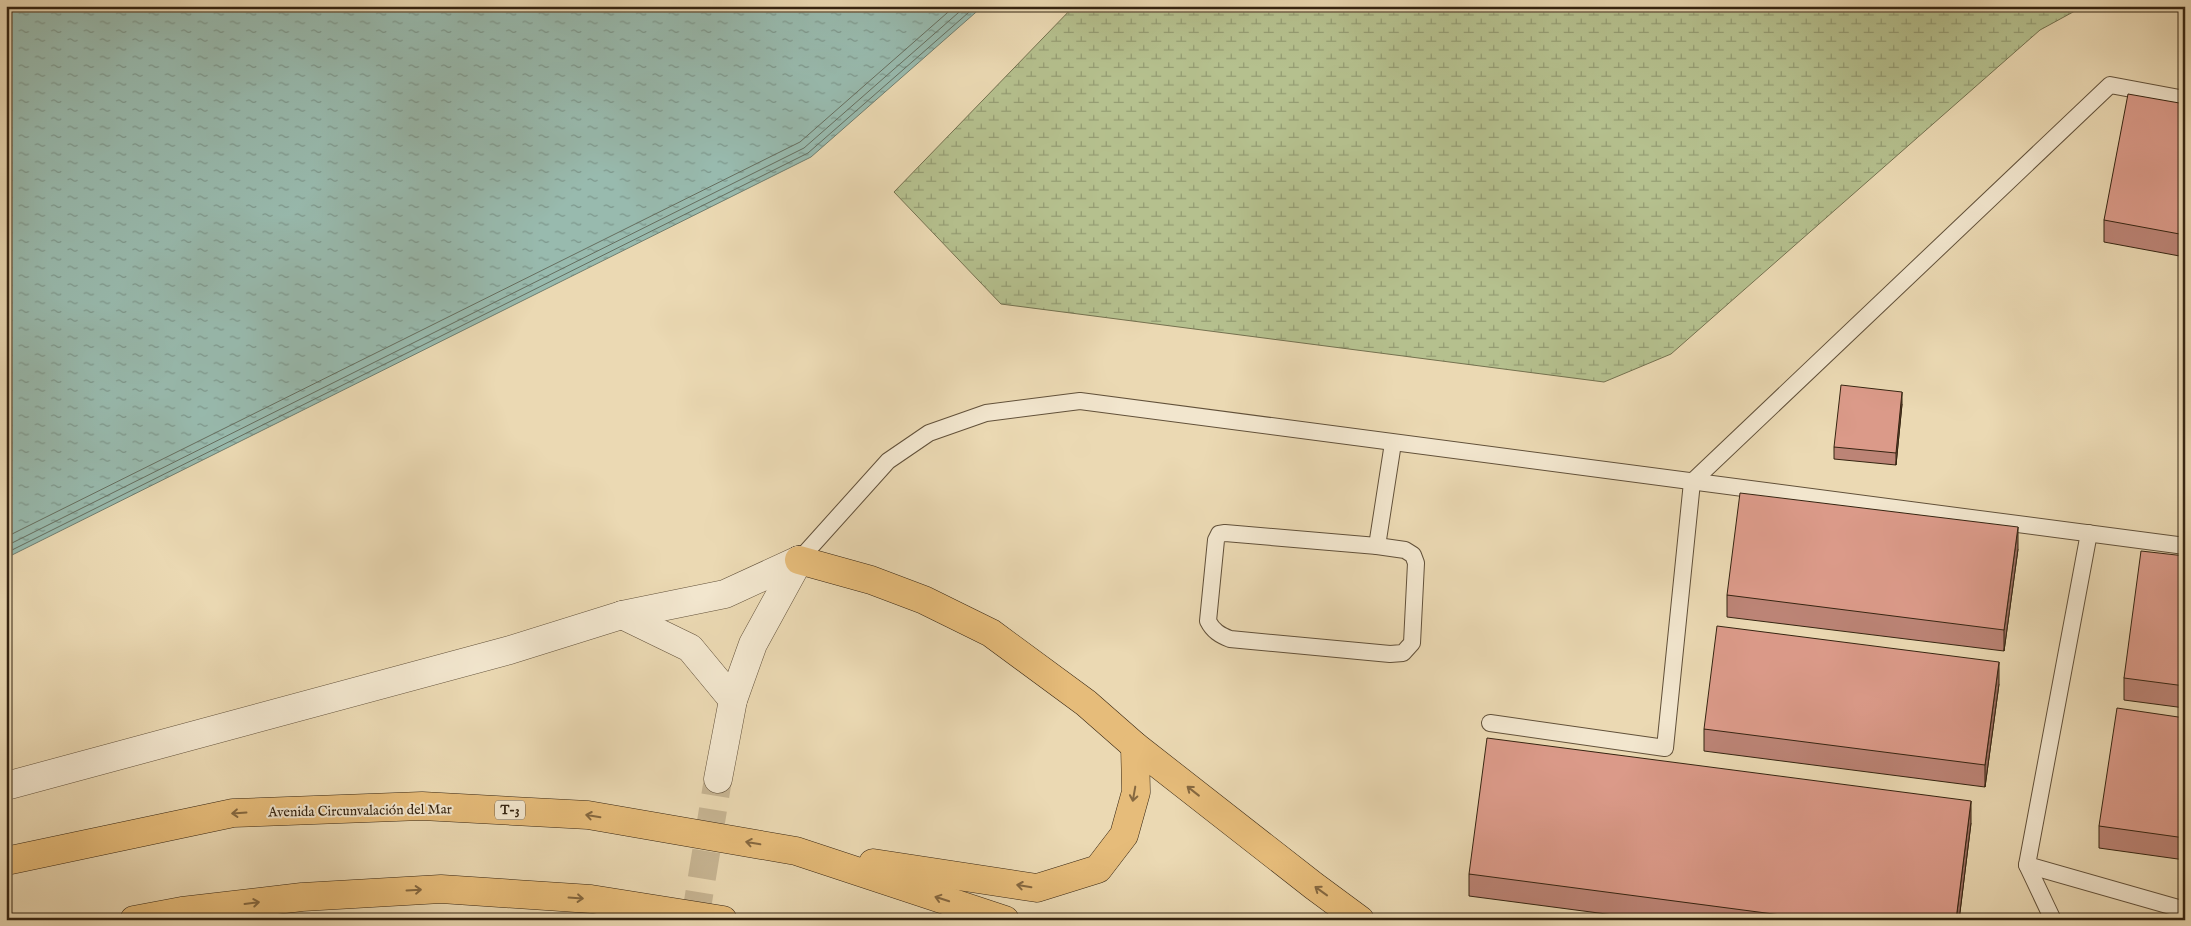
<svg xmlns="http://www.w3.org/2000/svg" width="2191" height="926" viewBox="0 0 2191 926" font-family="'IM FELL English',serif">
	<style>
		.wetland { fill: url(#wetland-marsh); stroke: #757250 }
		.water { fill: url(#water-ripples); stroke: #707e6f }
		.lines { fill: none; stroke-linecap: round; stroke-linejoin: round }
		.shore { stroke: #666f60; stroke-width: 1 }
		.minor-tunnel { stroke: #c7b593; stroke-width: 28; stroke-dasharray: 28 14; stroke-linecap: butt }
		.service-casing { stroke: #62513a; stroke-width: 18 }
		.minor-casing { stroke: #62513a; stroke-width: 29 }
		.primary-casing { stroke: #352411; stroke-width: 29 }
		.service { stroke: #f2e6ce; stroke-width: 16 }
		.minor { stroke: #f2e6ce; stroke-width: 28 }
		.primary { stroke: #e6bc7a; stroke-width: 28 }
		.wall { fill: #bc8476; stroke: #352411 }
		.shaded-wall { fill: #996c60; stroke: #352411 }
		.building { fill: #db9a89; stroke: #352411 }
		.oneway { stroke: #856840 }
		.labels { text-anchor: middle; stroke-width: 4; stroke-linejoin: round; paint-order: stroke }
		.shield { fill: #f2e6ce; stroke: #6e5e4a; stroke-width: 1 }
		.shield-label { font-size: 12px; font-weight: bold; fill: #352411 }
		.street-label { font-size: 14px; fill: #352411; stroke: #f2e6ce }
	</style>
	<defs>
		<pattern id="wetland-marsh" width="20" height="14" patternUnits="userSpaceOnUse" patternTransform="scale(1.25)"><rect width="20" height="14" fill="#b5c08e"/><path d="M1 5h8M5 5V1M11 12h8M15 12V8" fill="none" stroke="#949c73"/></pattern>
		<pattern id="water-ripples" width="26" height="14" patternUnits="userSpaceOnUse" patternTransform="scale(1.25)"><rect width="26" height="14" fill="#98baae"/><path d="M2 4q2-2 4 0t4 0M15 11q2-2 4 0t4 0" fill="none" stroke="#7d978c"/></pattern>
	</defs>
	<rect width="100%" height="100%" fill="#ebd9b3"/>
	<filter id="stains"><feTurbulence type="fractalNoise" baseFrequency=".004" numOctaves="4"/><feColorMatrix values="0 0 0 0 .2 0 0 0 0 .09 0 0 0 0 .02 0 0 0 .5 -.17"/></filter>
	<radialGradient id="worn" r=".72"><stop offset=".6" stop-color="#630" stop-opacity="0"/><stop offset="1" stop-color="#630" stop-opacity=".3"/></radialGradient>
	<!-- wetland -->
	<polygon class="wetland" points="1074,6 2084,6 2040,30 1671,354 1604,382 1001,304 894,192"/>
	<!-- water -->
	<polygon class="water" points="6,6 983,6 811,157 6,558"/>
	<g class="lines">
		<!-- shore -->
		<g class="shore">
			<polyline points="6,537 800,142 955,6"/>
			<polyline points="6,546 804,148 966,6"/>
			<polyline points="6,553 808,153 976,6"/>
		</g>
		<!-- minor-tunnel -->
		<polyline class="minor-tunnel" points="695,920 718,779"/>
		<defs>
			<g id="service">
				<path d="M1225 533 1377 546 1405 550 1413 555 1416 563 1412 643 1403 653 1390 654 1230 639C1220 635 1213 631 1208 621L1216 540 1219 534Z"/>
				<polyline points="2089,533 2027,865 2185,910"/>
				<polyline points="1377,546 1393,443"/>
				<polyline points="799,560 888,461 929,433 986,413 1080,401 2185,546"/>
				<polyline points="1490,723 1665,748 1692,482 2110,85 2185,99"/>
				<polyline points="2027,865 2053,920"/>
			</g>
			<g id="minor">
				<polyline points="622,615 690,648 733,700"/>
				<polyline points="718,779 733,700 753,644 799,560"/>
				<polyline points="6,786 510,650 622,615 725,594 799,560"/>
			</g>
			<g id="primary">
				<polyline points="799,560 871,580 924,600 991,633 1086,703 1135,746 1314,886 1360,920"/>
				<polyline points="6,861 233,813 422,806 588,815 796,851 1005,920"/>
				<polyline points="873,863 1037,888 1098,869 1124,835 1136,792 1135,746"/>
				<polyline points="134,920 182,911 302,897 441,889 591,899 723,920"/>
			</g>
		</defs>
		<!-- service casing -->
		<use href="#service" class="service-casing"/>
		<!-- minor casing -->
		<use href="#minor" class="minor-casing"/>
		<!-- primary casing -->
		<use href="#primary" class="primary-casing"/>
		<!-- service -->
		<use href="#service" class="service"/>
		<!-- minor -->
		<use href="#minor" class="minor"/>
		<!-- primary -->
		<use href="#primary" class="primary"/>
	</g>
	<!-- wall -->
	<g class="wall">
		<polygon points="2185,104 2185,257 2104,242 2104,220"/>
		<polygon points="1902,404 1896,465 1834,459 1834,447"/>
		<polygon points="2018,549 2004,651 1727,617 1727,595"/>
		<polygon points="2185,556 2185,708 2124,700 2124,678"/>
		<polygon points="1999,684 1985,787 1704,751 1704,729"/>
		<polygon points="2185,718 2185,860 2099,848 2099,826"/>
		<polygon points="1971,823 1959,920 1652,920 1469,896 1469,874"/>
	</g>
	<!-- shaded-wall -->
	<g class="shaded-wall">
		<polygon points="1902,392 1902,404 1896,465 1896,453"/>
		<polygon points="2018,527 2018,549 2004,651 2004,630"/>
		<polygon points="1999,662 1999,684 1985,787 1985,765"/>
		<polygon points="1971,801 1971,823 1959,920 1956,920"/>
	</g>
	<!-- building -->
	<g class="building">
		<polygon points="2128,94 2185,104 2185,235 2104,220"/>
		<polygon points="1841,385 1902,392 1896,453 1834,447"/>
		<polygon points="1740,493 2018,527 2004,630 1727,595"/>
		<polygon points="2141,551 2185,556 2185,686 2124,678"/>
		<polygon points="1717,626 1999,662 1985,765 1704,729"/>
		<polygon points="2117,708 2185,718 2185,838 2099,826"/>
		<polygon points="1487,738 1971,801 1956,920 1819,920 1469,874"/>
	</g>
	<!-- one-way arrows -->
	<defs><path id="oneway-shaft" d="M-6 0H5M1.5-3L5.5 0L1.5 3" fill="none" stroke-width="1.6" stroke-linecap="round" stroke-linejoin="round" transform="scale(1.25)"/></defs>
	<g class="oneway">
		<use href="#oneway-shaft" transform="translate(1193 791) rotate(-142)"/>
		<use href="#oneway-shaft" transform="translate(1134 794) rotate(100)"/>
		<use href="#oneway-shaft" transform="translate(239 813) rotate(176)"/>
		<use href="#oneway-shaft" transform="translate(593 816) rotate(-171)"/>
		<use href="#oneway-shaft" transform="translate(753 843) rotate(-170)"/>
		<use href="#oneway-shaft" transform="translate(1024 886) rotate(-171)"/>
		<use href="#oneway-shaft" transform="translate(414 890) rotate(-3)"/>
		<use href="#oneway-shaft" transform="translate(1321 891) rotate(-144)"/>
		<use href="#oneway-shaft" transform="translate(576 898) rotate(4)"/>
		<use href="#oneway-shaft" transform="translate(942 899) rotate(-162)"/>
		<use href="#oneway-shaft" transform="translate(252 903) rotate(-7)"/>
	</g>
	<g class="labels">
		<!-- shield labels -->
		<rect class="shield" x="495" y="800.5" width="30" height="19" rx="4"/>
		<g class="shield-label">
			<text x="510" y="814">T-3</text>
		</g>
		<!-- street labels -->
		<g class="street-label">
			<text transform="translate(360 810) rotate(-1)" y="5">Avenida Circunvalación del Mar</text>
		</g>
	</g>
	<!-- margin -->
	<rect width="2191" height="926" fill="none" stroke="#ebd9b3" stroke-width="25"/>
	<rect x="8" y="8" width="2176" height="911" fill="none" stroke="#352411" stroke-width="2.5"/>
	<rect x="12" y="12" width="2166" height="901" fill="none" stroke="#352411"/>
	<rect width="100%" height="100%" filter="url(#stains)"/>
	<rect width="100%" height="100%" fill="url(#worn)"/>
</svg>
